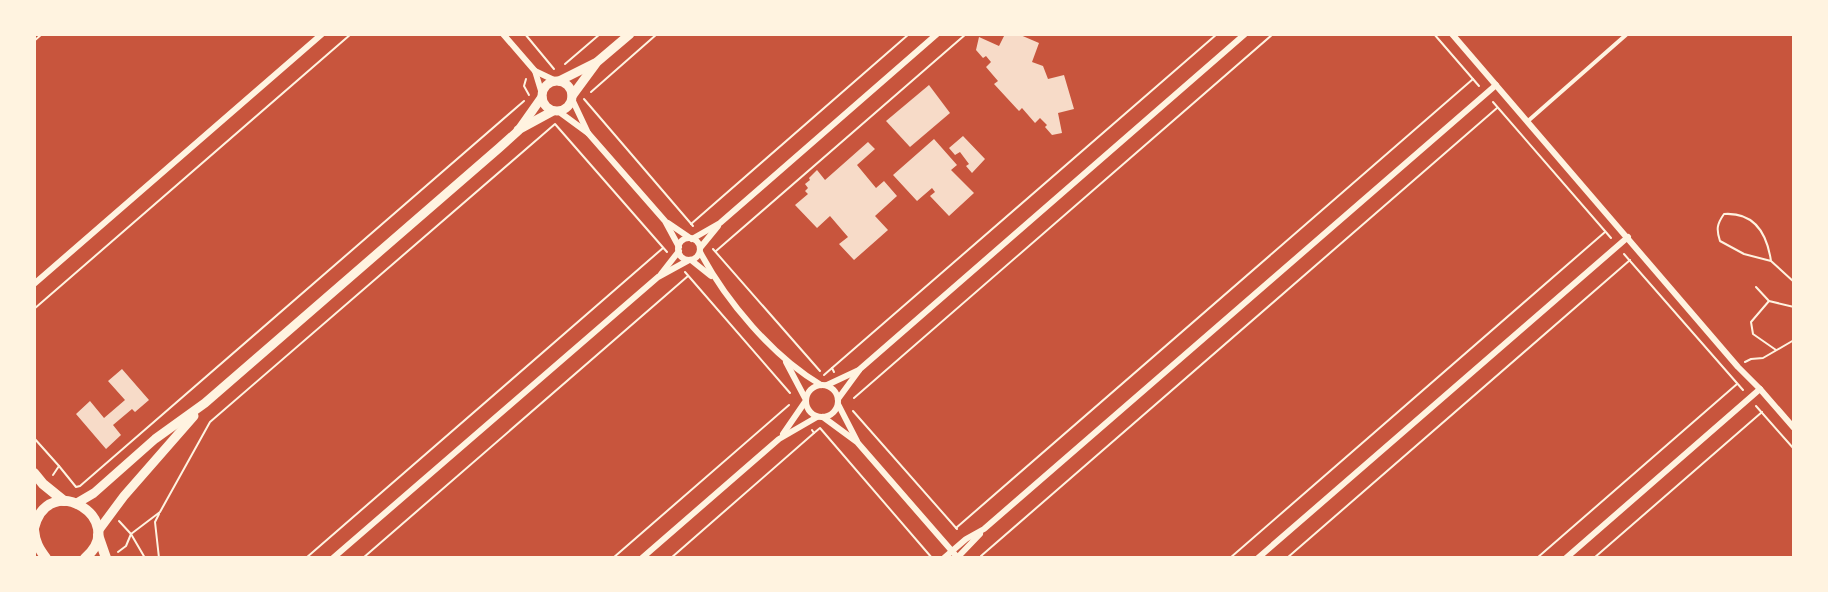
<svg xmlns="http://www.w3.org/2000/svg" width="1828" height="592" viewBox="0 0 1828 592" font-family="'DejaVu Sans',sans-serif">
	<style>
		.building { fill: #f7dbc8 }
		.lines { fill: none; stroke-linecap: round; stroke-linejoin: round }
		.path { stroke: #fff3e0; stroke-width: 2 }
		.service { stroke: #fff3e0; stroke-width: 4 }
		.minor { stroke: #fff3e0; stroke-width: 6 }
		.tertiary { stroke: #fff3e0; stroke-width: 9 }
		.secondary { stroke: #fff3e0; stroke-width: 10 }
	</style>
	<rect width="100%" height="100%" fill="#c8553d"/>
	<!-- building -->
	<g class="building">
		<polygon points="1005,34 1018,34 1039,43 1032,62 1043,66 1048,79 1064,75 1074,109 1058,113 1062,133 1052,135 1045,127 1047,125 1040,118 1035,123 1022,108 1019,111 994,84 998,81 986,67 991,62 986,56 983,58 976,50 979,37 999,46"/>
		<polygon points="929,85 950,113 910,147 886,121"/>
		<polygon points="963,136 985,159 972,173 966,166 969,164 960,152 955,155 949,148"/>
		<polygon points="934,139 957,165 951,170 974,193 949,216 930,196 935,192 932,188 917,201 893,175"/>
		<polygon points="868,142 875,149 857,165 876,188 884,181 897,196 875,216 888,230 854,260 839,244 848,237 830,216 817,228 795,205 808,194 805,191 808,188 805,184 810,180 809,178 817,170 825,180"/>
		<polygon points="122,369 149,400 135,412 132,409 113,425 121,435 106,449 76,414 90,401 104,418 125,400 108,381"/>
	</g>
	<g class="lines">
		<!-- path -->
		<g class="path">
			<polyline points="525,34 554,69"/>
			<polyline points="1434,34 1479,86"/>
			<polyline points="34,41 42,34"/>
			<polyline points="565,64 600,34"/>
			<polyline points="526,79 524,86 529,95"/>
			<polyline points="591,92 657,34"/>
			<polyline points="584,99 693,226"/>
			<polyline points="1493,102 1611,238"/>
			<polyline points="691,224 909,34"/>
			<polyline points="713,249 820,371"/>
			<polyline points="716,251 966,34"/>
			<polyline points="1624,254 1743,390"/>
			<path d="M1771 261C1767 234 1755 212 1724 214 1717 224 1716 229 1720 241L1744 254 1771 261 1794 282"/>
			<polyline points="685,272 790,393"/>
			<polyline points="1756,287 1769,301 1794,307"/>
			<polyline points="1769,301 1751,322 1753,334 1776,350"/>
			<polyline points="34,309 351,34"/>
			<polyline points="1745,362 1751,359 1763,358 1794,340"/>
			<polyline points="832,368 1217,34"/>
			<polyline points="824,375 832,368 834,372"/>
			<polyline points="854,398 1273,34"/>
			<polyline points="1756,406 1794,449"/>
			<polyline points="853,411 957,529"/>
			<polyline points="812,430 814,433 820,428 932,558"/>
			<polyline points="34,438 59,466 53,475"/>
			<polyline points="59,466 76,487 80,486 524,101"/>
			<polyline points="159,514 155,522 159,558"/>
			<polyline points="119,521 131,534 145,558"/>
			<polyline points="956,528 1473,79"/>
			<polyline points="118,552 126,546 131,534 160,512 210,422 555,124 667,252"/>
			<polyline points="981,556 1497,108"/>
			<polyline points="306,558 663,248"/>
			<polyline points="363,558 688,276"/>
			<polyline points="613,558 789,405"/>
			<polyline points="671,558 814,433"/>
			<polyline points="1230,558 1605,232"/>
			<polyline points="1287,558 1630,260"/>
			<polyline points="1537,558 1737,384"/>
			<polyline points="1594,558 1762,412"/>
		</g>
		<!-- service -->
		<polyline class="service" points="1528,121 1627,34"/>
		<!-- minor -->
		<g class="minor">
			<polyline points="503,34 535,71 556,81"/>
			<polyline points="1452,34 1738,367 1760,389 1794,428"/>
			<polyline points="535,71 542,94"/>
			<polyline points="572,99 588,133 665,221 679,247"/>
			<polyline points="558,111 588,133"/>
			<polyline points="668,223 690,238"/>
			<circle cx="689" cy="249" r="11"/>
			<polyline points="692,239 720,223 937,34"/>
			<polyline points="700,248 718,226"/>
			<path d="M700 252C726 301 773 357 821 385"/>
			<polyline points="691,260 711,276"/>
			<polyline points="661,274 679,251"/>
			<polyline points="34,284 322,34"/>
			<polyline points="786,362 805,398"/>
			<circle cx="822" cy="401" r="16"/>
			<polyline points="827,385 859,370"/>
			<polyline points="838,399 860,369 1245,34"/>
			<polyline points="838,404 857,441"/>
			<polyline points="823,417 857,442 958,558"/>
			<polyline points="783,434 805,402"/>
			<polyline points="333,558 658,277 689,260"/>
			<polyline points="642,558 779,439 817,417"/>
			<polyline points="944,558 966,539 984,529 1496,85"/>
			<polyline points="957,558 980,534"/>
			<polyline points="1258,558 1628,237"/>
			<polyline points="1566,558 1760,389"/>
		</g>
		<!-- tertiary -->
		<g class="tertiary">
			<circle cx="557" cy="96" r="15"/>
			<polyline points="559,81 595,63"/>
			<polyline points="572,96 597,62 630,34"/>
			<polyline points="518,130 553,111"/>
			<polyline points="77,503 94,493 155,439 205,403 499,148 518,131 542,97"/>
			<polyline points="98,531 124,496 194,416"/>
		</g>
		<!-- secondary -->
		<g class="secondary">
			<polyline points="34,473 43,484 64,501"/>
			<path d="M34 528C49 468 130 521 85 558"/>
			<path d="M34 530C35 542 39 549 46 558"/>
			<polyline points="98,535 106,558"/>
		</g>
	</g>
	<!-- border -->
	<rect width="1828" height="592" fill="none" stroke="#fff3e0" stroke-width="72"/>
</svg>
